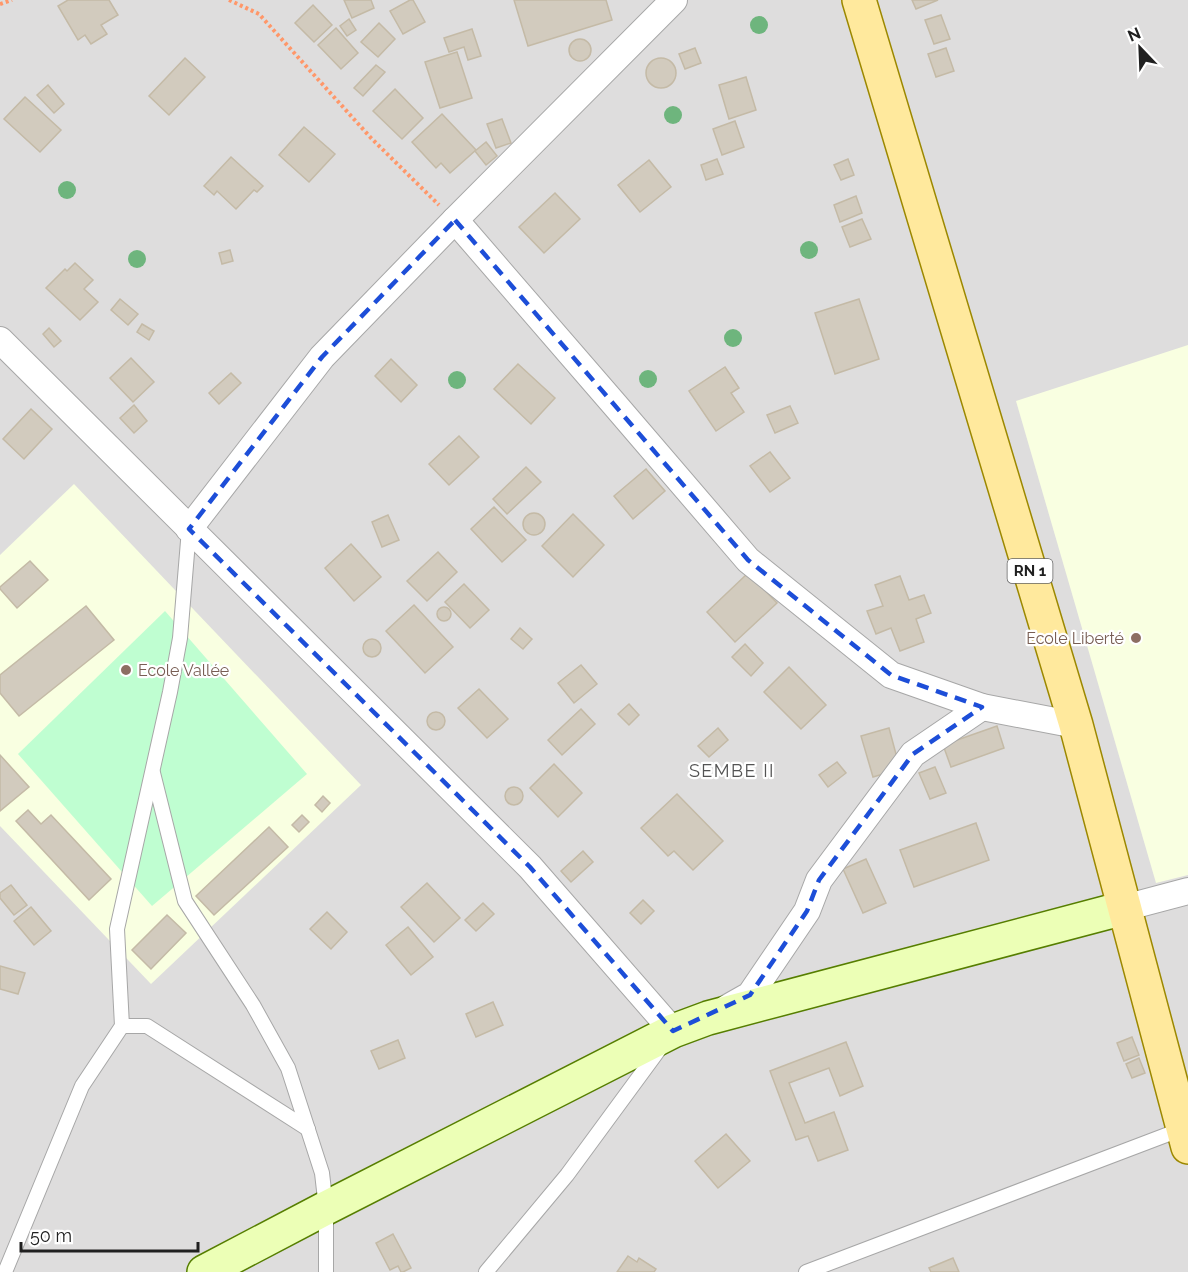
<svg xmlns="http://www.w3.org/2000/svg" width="1188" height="1272" viewBox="0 0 1188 1272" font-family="Raleway,sans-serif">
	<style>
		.residential { fill: #dedddd }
		.education { fill: #f9ffe1 }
		.park { fill: #bffed1 }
		.building { fill: #d2cbbe; stroke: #c4baa6; stroke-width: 1.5 }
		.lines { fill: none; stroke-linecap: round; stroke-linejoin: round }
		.service-casing { stroke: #a7a7a7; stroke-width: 16 }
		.minor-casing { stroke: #a7a7a7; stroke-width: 28 }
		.secondary-casing { stroke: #567e00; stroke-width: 36 }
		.primary-casing { stroke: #9c8800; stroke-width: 36 }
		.path { stroke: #ff9769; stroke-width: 4; stroke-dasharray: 3 3; stroke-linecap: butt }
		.service { stroke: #fff; stroke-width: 14 }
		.minor { stroke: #fff; stroke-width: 26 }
		.secondary { stroke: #ecffb6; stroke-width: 33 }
		.primary { stroke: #ffe99d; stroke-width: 33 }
		.tree { fill: #6eb57d }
		.marked { fill: none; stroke: #1d4ed8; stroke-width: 4.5; stroke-dasharray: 12 8; stroke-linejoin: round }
		.education-dot { fill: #8d6e63; stroke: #fff; stroke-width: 2 }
		.labels { text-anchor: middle; stroke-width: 4.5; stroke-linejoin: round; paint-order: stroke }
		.shield { fill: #fff; stroke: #636363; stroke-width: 1.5 }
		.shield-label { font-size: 15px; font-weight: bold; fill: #202020 }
		.education-label { font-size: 16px; fill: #785e54; stroke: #fff; text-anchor: end }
		.neighbourhood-label { font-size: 18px; letter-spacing: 1.5px; fill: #535353; stroke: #fff }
	</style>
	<rect width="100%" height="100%" fill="#f1f0e5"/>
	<!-- residential -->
	<rect class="residential" x="0" y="0" width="1188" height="1272"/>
	<!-- education -->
	<g class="education">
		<polygon points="1188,345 1188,875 1156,883 1016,401"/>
		<polygon points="74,484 361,785 151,984 0,826 0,555"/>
	</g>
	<!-- park -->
	<polygon class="park" points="165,611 307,774 152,906 18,754"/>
	<!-- building -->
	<g class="building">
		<polygon points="68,0 109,0 118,15 101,25 107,34 91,44 85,35 78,40 58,6"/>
		<polygon points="344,0 371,0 374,8 352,18"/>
		<polygon points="410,0 413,0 425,22 403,34 390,11"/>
		<polygon points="514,0 606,0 612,20 528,46"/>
		<polygon points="912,0 938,0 916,9"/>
		<polygon points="313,5 332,25 314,42 295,23"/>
		<polygon points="941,15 950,39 934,44 925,20"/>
		<polygon points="349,19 356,30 347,36 340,26"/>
		<polygon points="379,23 395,39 378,57 361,42"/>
		<polygon points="336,28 358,53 341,69 318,45"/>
		<polygon points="472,29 481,56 468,60 464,47 449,52 444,38"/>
		<circle cx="580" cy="50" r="11"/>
		<polygon points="695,48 701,63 685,69 679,54"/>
		<polygon points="946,48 954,71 936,77 928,54"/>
		<polygon points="457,52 472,98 440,108 425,62"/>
		<circle cx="661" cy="73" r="15"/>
		<polygon points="185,58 205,77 169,115 149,96"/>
		<polygon points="376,65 385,72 363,96 354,88"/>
		<polygon points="746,77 756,110 729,119 719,85"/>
		<polygon points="48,85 64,104 54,113 37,95"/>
		<polygon points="395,89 423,118 402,139 373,111"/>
		<polygon points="25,97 61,130 40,152 4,119"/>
		<polygon points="442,114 476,150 450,173 441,163 436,168 412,142"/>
		<polygon points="502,119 511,143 496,148 487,124"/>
		<polygon points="735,121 744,147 722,155 713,129"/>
		<polygon points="304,127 335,154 309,182 279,155"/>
		<polygon points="486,142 497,156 486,165 475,151"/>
		<polygon points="231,157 263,186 257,192 254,190 236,209 217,191 214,195 204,186"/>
		<polygon points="717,159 723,174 706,180 701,165"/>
		<polygon points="848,159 854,175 841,180 834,165"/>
		<polygon points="649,160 671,187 640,212 618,185"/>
		<polygon points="555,193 580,219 544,253 519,227"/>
		<polygon points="856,196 862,213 840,222 834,205"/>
		<polygon points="862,219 871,239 850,247 842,227"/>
		<polygon points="230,250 233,261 222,264 219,253"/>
		<polygon points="75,263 93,280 84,289 98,302 80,320 46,288 65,269 67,271"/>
		<polygon points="120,299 138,314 128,325 111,310"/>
		<polygon points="859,299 879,359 835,374 815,313"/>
		<polygon points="142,324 154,331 149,340 137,332"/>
		<polygon points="49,328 61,341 54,347 43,334"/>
		<polygon points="131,358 154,382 133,402 110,378"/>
		<polygon points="391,359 417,385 401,402 375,376"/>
		<polygon points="518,364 555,398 531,424 494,389"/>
		<polygon points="725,367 739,388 731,393 744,412 716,431 689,391"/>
		<polygon points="231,373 241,383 219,404 209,393"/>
		<polygon points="134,405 147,421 134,433 120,418"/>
		<polygon points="790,406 798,423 775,433 767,415"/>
		<polygon points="31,409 52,429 24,459 3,439"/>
		<polygon points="459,436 479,457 449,485 429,464"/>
		<polygon points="770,452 790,478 770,492 750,466"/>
		<polygon points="526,467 541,482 507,514 493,499"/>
		<polygon points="646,469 665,491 633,519 614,496"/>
		<polygon points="494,507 526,540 502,562 471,529"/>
		<circle cx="534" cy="524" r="11"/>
		<polygon points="573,514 604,545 573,577 542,546"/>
		<polygon points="388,515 399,540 382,547 372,522"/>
		<polygon points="351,544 381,577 354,601 325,568"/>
		<polygon points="438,552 457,572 427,601 407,581"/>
		<polygon points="30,561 48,580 17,608 0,589 0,587"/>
		<polygon points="748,573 777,603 735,642 707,612"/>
		<polygon points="900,576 909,600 924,595 931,613 916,619 924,642 900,651 891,628 876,634 867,611 883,606 875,585"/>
		<polygon points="464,584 489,610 470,628 445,602"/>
		<polygon points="414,605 453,647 425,673 386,631"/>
		<polygon points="86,606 114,640 19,716 0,693 0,675"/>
		<circle cx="444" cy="614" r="7"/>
		<polygon points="520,628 532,639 523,649 511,639"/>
		<circle cx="372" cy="648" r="9"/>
		<polygon points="745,644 763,663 751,676 732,657"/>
		<polygon points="581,665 597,684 574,703 558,683"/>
		<polygon points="789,667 826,705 801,729 764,692"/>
		<polygon points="479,689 508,719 487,738 458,708"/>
		<polygon points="629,704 639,715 629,725 618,714"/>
		<polygon points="581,709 595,724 562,755 548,740"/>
		<circle cx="436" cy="721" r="9"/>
		<polygon points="997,726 1004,748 951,767 943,745"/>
		<polygon points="718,728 728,740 709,757 698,746"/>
		<polygon points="889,728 900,769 873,777 861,736"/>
		<polygon points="0,755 29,787 0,811"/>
		<polygon points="837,762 846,773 828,787 819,775"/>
		<polygon points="554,764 582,793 558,817 530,788"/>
		<polygon points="935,767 946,793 930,799 919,773"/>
		<circle cx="514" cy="796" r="9"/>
		<polygon points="677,794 723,841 693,870 674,851 668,856 641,828"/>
		<polygon points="323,796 330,803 322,812 315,805"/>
		<polygon points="28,810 41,824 51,815 111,879 89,900 16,821"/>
		<polygon points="302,815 309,822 299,832 292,825"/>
		<polygon points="976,823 989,860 914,887 900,850"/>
		<polygon points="269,827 288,847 214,915 196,896"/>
		<polygon points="583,851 593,862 571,882 561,871"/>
		<polygon points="866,859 886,903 863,913 843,869"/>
		<polygon points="427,883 460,918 434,942 401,907"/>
		<polygon points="11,885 27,905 14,915 0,898 0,893"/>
		<polygon points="643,900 654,911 641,924 630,913"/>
		<polygon points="483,903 494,914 476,931 465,920"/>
		<polygon points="31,907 51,931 34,945 14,921"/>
		<polygon points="327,912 347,932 331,949 310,929"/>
		<polygon points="167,915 186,933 151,969 132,950"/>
		<polygon points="408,927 433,957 411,975 386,945"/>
		<polygon points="0,966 25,973 18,994 0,989"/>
		<polygon points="493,1002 503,1025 476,1037 466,1014"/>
		<polygon points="1132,1037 1139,1055 1124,1061 1117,1043"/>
		<polygon points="398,1040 405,1058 379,1069 371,1051"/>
		<polygon points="846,1042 863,1086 840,1096 829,1068 789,1083 805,1123 834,1112 848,1150 818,1161 808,1136 796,1140 770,1071"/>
		<polygon points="1139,1058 1145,1073 1132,1078 1126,1064"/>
		<polygon points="726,1134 750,1161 718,1188 695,1161"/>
		<polygon points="393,1234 411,1268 403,1272 401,1272 398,1266 390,1270 376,1243"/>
		<polygon points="628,1256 637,1262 639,1258 656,1269 654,1272 617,1272"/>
		<polygon points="953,1258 959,1272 931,1272 929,1268"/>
	</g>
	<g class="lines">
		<defs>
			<g id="service">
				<polyline points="153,773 185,901 253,1005 288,1068 322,1173 326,1208 326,1272"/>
				<polyline points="122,1026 147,1026 308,1129"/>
				<polyline points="5,1272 82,1086 122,1026 117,929 170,692 180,638 189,529"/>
				<polyline points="486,1272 567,1175 661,1047"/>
				<polyline points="806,1272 1182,1129"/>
			</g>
			<g id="minor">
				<polyline points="455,220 615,405 748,560 891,675 982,707 1076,725"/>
				<polyline points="0,340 530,867 673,1031"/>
				<polyline points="189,529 322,357 455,220 674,0"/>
				<polyline points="1124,908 1188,891"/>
				<polyline points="727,1008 750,995 807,911 819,880 913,754 982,707"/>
			</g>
			<polyline id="secondary" points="204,1272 326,1208 673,1031 708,1018 1124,908"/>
			<polyline id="primary" points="859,0 1076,725 1188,1147"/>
		</defs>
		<!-- service casing -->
		<use href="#service" class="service-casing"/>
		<!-- minor casing -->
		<use href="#minor" class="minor-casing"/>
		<!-- secondary casing -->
		<use href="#secondary" class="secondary-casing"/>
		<!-- primary casing -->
		<use href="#primary" class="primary-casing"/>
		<!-- path -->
		<g class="path">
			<polyline points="229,0 259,14 371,138 439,205"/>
			<polyline points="0,4 12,0"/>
		</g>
		<!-- service -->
		<use href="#service" class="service"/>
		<!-- minor -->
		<use href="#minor" class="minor"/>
		<!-- secondary -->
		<use href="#secondary" class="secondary"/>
		<!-- primary -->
		<use href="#primary" class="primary"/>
	</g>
	<!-- trees -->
	<g class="tree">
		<circle cx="759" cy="25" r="9"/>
		<circle cx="673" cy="115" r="9"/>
		<circle cx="67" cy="190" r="9"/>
		<circle cx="809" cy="250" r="9"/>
		<circle cx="137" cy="259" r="9"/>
		<circle cx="733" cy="338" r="9"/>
		<circle cx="648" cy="379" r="9"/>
		<circle cx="457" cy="380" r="9"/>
	</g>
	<!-- marked area -->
	<path class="marked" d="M455 220 748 560 891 675 982 707 913 754 819 880 807 911 750 995 673 1031 530 867 189 529 322 357Z"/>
	<!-- markers -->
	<g class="education-dot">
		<circle cx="1136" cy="638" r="6"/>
		<circle cx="126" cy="670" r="6"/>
	</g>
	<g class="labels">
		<!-- shield labels -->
		<rect class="shield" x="1007.5" y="559" width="45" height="24" rx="4.5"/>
		<g class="shield-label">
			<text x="1030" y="576">RN 1</text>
		</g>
		<!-- education labels -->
		<g class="education-label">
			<text x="1124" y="644">Ecole Liberté</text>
			<text x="138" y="676" text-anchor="start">Ecole Vallée</text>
		</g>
		<!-- neighbourhood labels -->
		<g class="neighbourhood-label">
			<text x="732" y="777">SEMBE II</text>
		</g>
	</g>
	<!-- north arrow -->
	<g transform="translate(1140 48) rotate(337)" stroke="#ffffff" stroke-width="4.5" paint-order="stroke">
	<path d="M0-4.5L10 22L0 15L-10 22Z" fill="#202020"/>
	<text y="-9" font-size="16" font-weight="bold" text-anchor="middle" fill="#202020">N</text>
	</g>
	<!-- scale -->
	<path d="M21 1242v9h177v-9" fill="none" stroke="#202020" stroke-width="3"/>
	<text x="30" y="1242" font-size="18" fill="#202020" stroke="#ffffff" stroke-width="4.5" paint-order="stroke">50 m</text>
</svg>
